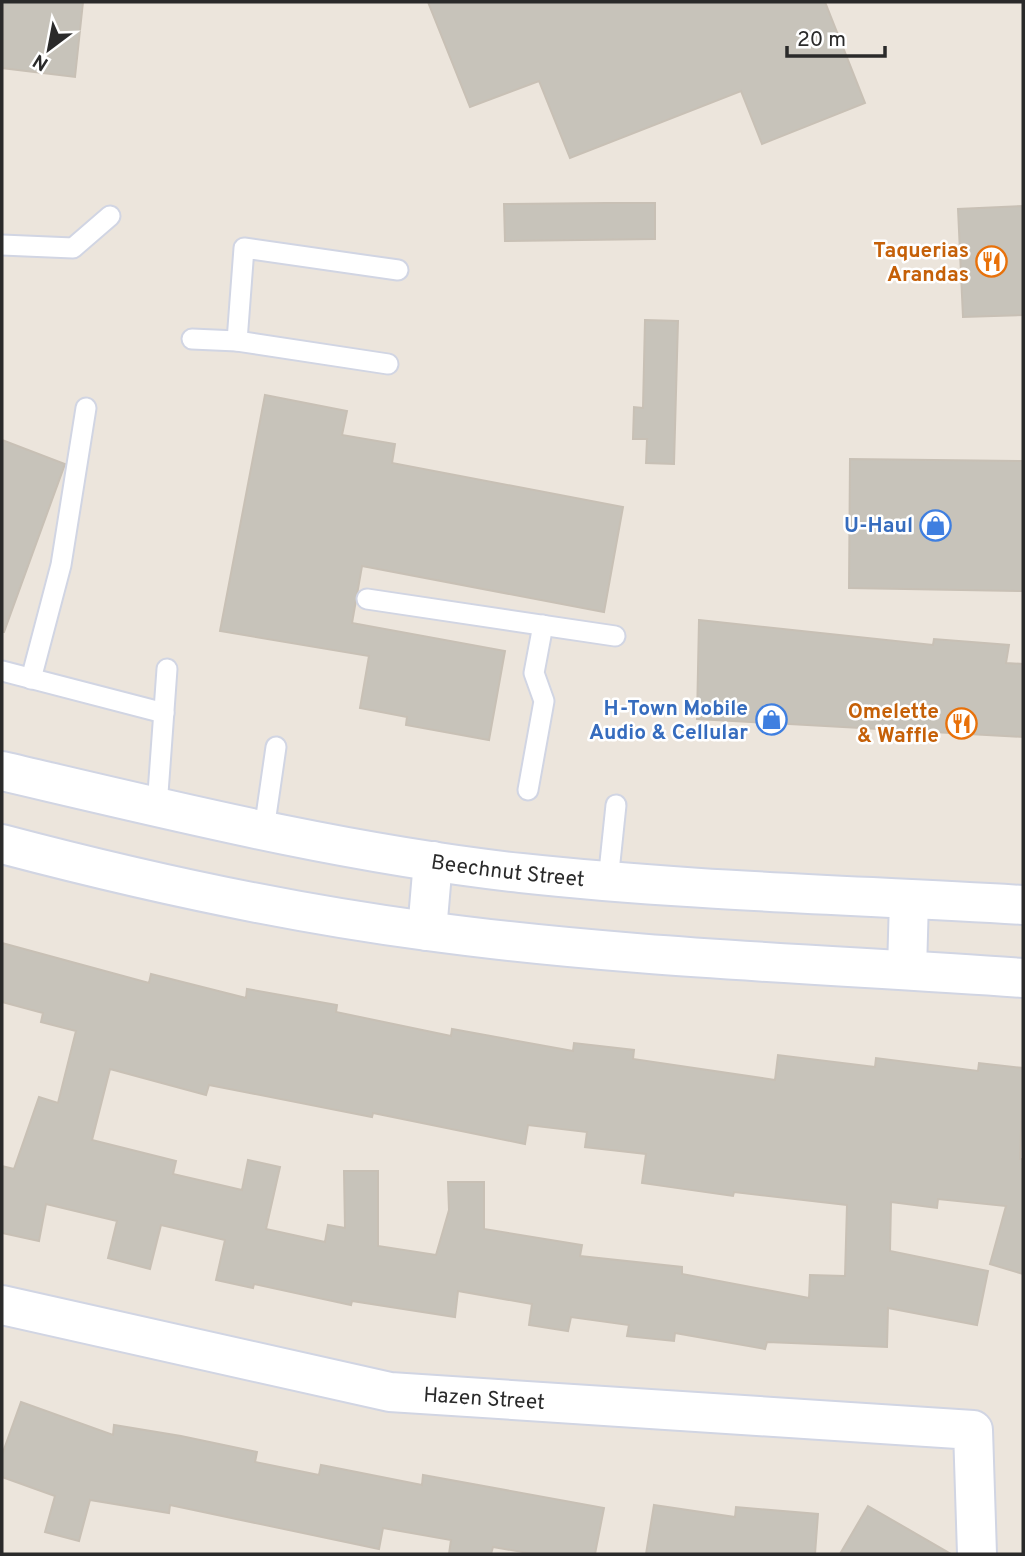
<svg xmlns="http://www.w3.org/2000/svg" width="1025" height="1556" viewBox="0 0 1025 1556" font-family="Overpass,sans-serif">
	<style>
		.building { fill: #c7c3ba; stroke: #c8c0b5; stroke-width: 2; fill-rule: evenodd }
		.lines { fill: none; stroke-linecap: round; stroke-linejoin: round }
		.service-casing { stroke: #d1d5e3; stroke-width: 23 }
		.minor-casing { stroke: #d1d5e3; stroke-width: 42 }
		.secondary-casing { stroke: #d1d5e3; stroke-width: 42 }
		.service { stroke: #fff; stroke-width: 19 }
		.minor { stroke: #fff; stroke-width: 38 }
		.secondary { stroke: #fff; stroke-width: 38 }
		.labels { text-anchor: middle; stroke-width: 5; stroke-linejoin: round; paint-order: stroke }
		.food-label { font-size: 21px; font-weight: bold; fill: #c56008; stroke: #fff; text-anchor: end }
		.shop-label { font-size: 21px; font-weight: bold; fill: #366cbe; stroke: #fff; text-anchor: end }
		.street-label { font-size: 21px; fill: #2a2a2a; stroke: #fff }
	</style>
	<rect width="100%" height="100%" fill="#ece5dc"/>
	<!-- building -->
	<g class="building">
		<polygon points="3,2 83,2 75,77 2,68"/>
		<polygon points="428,2 825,2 865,103 762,144 741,91 570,158 539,81 470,107"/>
		<polygon points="606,203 655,203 655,239 505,241 504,204"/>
		<polygon points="1023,206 1023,315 963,317 958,209"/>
		<polygon points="645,320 678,321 674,464 646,463 647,439 633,439 634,407 643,408"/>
		<polygon points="265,395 347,411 342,435 395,444 392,463 623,507 604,612 362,566 352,623 505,651 489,740 406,725 407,717 360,708 369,656 220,631"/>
		<polygon points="2,440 65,464 4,632 2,632"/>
		<polygon points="850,459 1023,461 1023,591 849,588"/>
		<polygon points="699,620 933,645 934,639 1009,645 1006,663 1023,664 1023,737 697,719"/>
		<path d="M2 943 149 983 151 974 246 998 247 989 337 1005 336 1012 451 1036 452 1029 573 1051 574 1043 634 1050 633 1059 775 1080 778 1055 875 1067 876 1058 978 1071 979 1063 1023 1068 1020 1159H1023V1274L990 1264 1006 1206 938 1199 937 1208 891 1202 890 1251 988 1271 977 1325 888 1308 887 1347 767 1342 765 1349 675 1333 674 1341 627 1336 629 1325 571 1317 568 1331 529 1325 532 1304 458 1291 455 1317 352 1301 351 1305 254 1284 253 1288 216 1280 225 1240 161 1225 150 1269 108 1258 117 1221 46 1204 39 1241 2 1233V1166L14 1169 39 1097 58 1103 76 1031 41 1022 43 1013 2 1002ZM110 1069 206 1095 209 1085 372 1117 373 1113 525 1144 528 1125 587 1132 585 1147 646 1154 642 1183 733 1196 734 1192 847 1205 845 1276 810 1275 809 1298 682 1274V1267L580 1256 582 1245 484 1229V1182H448L449 1210 436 1255 378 1246V1171H344L345 1228 328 1225 325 1242 266 1229 280 1167 248 1160 242 1190 173 1174 176 1161 92 1140Z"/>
		<polygon points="21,1402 113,1435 114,1425 181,1436 257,1452 255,1462 319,1475 321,1465 422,1485 423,1475 604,1508 595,1554 534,1554 493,1547 491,1554 449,1554 451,1540 383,1528 379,1549 170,1505 169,1513 90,1500 79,1541 45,1532 55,1496 2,1477 2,1455"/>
		<polygon points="654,1505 735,1517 736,1507 818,1514 815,1554 646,1554"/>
		<polygon points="868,1506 951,1554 840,1554"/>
	</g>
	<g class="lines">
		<defs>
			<g id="service">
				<polyline points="2,245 73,248 110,216"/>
				<polyline points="192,339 237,341 388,364"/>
				<polyline points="237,341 244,248 398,270"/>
				<polyline points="367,599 615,636"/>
				<polyline points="2,671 164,713"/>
				<polyline points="31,679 61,565 86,408"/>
				<polyline points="528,790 544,701 534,673 543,625"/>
				<polyline points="157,807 167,669"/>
				<polyline points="264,830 276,747"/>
				<polyline points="608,881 616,805"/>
			</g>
			<g id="minor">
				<path id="s1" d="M2 1305 390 1392 973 1430 977 1554"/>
			</g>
			<g id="secondary">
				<path id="s2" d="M2 771C173 811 346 854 521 873 688 891 856 895 1023 905"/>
				<path d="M2 844C142 881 283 912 427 931 624 958 825 964 1023 978"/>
				<polyline points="427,931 433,861"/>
				<polyline points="907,970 909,900"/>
			</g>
		</defs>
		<!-- service casing -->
		<use href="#service" class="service-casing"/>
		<!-- minor casing -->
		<use href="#minor" class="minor-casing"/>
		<!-- secondary casing -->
		<use href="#secondary" class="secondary-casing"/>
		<!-- service -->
		<use href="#service" class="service"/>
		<!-- minor -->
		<use href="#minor" class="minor"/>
		<!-- secondary -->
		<use href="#secondary" class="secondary"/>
	</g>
	<!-- icons -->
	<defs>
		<symbol id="restaurant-ring" viewBox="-11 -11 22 22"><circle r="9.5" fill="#fff" stroke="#e8710a" stroke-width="1.5"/><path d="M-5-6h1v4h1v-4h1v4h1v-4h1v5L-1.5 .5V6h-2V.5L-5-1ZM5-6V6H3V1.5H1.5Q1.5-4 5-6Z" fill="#e8710a"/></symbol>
		<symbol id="shop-ring" viewBox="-11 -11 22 22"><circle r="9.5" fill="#fff" stroke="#3f7fe0" stroke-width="1.5"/><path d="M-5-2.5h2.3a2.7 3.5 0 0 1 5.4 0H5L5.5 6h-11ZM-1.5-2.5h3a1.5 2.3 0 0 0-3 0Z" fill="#3f7fe0"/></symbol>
	</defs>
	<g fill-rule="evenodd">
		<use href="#restaurant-ring" x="974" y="244" width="35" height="35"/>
		<use href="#shop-ring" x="918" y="508" width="35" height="35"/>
		<use href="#shop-ring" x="754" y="702" width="35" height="35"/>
		<use href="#restaurant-ring" x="944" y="706" width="35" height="35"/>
	</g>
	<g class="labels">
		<!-- food labels -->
		<g class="food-label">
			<text x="969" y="257">Taquerias<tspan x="969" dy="24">Arandas</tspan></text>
			<text x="939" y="718">Omelette<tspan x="939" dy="24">&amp; Waffle</tspan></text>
		</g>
		<!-- shop labels -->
		<g class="shop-label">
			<text x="913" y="532">U-Haul</text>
			<text x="748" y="715">H-Town Mobile<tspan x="748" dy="24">Audio &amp; Cellular</tspan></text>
		</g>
		<!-- street labels -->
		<g class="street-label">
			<text dy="7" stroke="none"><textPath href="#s2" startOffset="516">Beechnut Street</textPath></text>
			<text dy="7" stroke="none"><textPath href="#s1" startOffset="492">Hazen Street</textPath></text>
		</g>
	</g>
	<!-- border -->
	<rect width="1025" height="1556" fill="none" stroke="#2a2a2a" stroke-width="7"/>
	<!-- north arrow -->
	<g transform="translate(49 49) rotate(212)" stroke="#ffffff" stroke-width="5" paint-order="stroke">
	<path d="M0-5L12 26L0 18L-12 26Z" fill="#2a2a2a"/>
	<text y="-10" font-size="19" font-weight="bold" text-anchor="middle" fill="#2a2a2a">N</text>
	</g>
	<!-- scale -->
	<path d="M787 46v10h98v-10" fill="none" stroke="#2a2a2a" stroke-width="3.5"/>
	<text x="797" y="46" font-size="21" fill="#2a2a2a" stroke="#ffffff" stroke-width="5" paint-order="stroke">20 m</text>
</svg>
